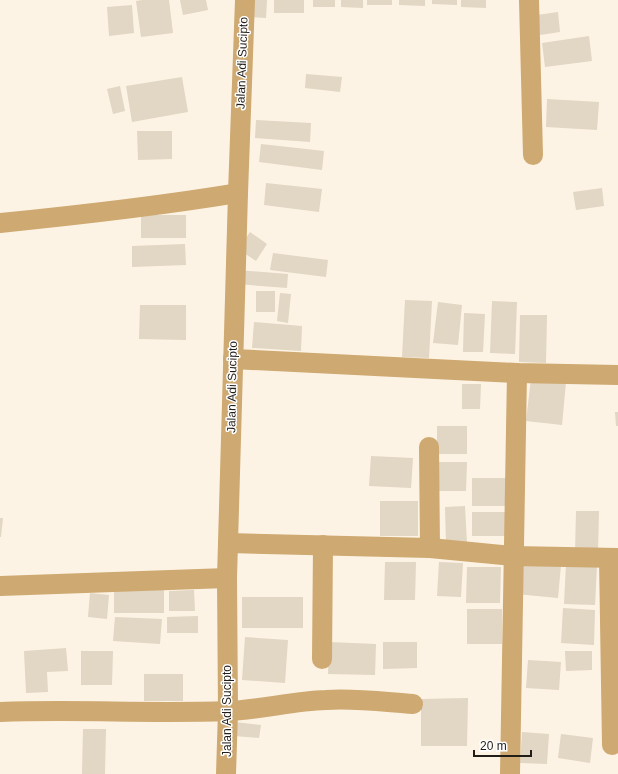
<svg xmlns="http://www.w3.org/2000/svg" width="618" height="774" viewBox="0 0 618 774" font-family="Helvetica,sans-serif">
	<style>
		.building { fill: #e2d6c4 }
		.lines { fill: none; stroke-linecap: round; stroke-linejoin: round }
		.minor { stroke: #cea971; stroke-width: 20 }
		.labels { text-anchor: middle; stroke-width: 3; stroke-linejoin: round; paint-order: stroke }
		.street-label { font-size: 12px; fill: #221d17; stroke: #fff }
	</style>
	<rect width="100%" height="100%" fill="#fdf3e4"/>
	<!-- building -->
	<g class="building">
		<polygon points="142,0 169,0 173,33 141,37 136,1"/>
		<polygon points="180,0 206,0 208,10 183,15"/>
		<polygon points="249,0 267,0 266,18 248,17"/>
		<rect x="274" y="0" width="30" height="13"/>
		<rect x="313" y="0" width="22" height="7"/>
		<polygon points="341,0 363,0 363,8 341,7"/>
		<rect x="367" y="0" width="25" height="5"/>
		<polygon points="399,0 425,0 425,6 399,5"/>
		<polygon points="432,0 457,0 457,5 432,4"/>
		<polygon points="461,0 486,0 486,8 461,7"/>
		<polygon points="132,5 134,33 109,36 107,7"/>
		<polygon points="558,12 560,32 540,35 537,15"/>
		<polygon points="589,36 592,61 545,67 542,43"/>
		<polygon points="306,74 342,77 340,92 305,88"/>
		<polygon points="182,77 188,112 132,122 126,86"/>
		<polygon points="120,86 125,111 113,114 107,89"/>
		<polygon points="547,99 599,102 597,130 546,127"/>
		<polygon points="256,120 311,123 310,142 255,138"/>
		<polygon points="137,131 172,131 172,159 138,160"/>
		<polygon points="261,144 324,151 322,170 259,162"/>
		<polygon points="266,183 322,189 319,212 264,205"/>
		<polygon points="602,188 604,206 576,210 573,192"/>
		<rect x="141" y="215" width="45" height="23"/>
		<polygon points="250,232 267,244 256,261 238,249"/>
		<polygon points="185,244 186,265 132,267 132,246"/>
		<polygon points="273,253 328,260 326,277 270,270"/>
		<polygon points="237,270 288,274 287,288 236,284"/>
		<rect x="256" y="291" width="19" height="21"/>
		<polygon points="280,293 291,294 288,323 277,321"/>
		<polygon points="405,300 432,301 429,358 402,357"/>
		<polygon points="492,301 517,302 515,354 490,353"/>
		<polygon points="438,302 462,305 458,345 433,343"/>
		<polygon points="140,305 186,305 186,340 139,339"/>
		<polygon points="464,313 485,314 483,352 463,352"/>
		<polygon points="520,315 547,315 546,363 519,362"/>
		<polygon points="254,322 302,326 301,351 252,348"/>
		<polygon points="531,378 566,382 562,425 526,421"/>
		<polygon points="462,384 481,384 480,409 462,409"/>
		<polygon points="615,412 618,412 618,426 616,426"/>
		<rect x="437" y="426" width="30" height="28"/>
		<polygon points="371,456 413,458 411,488 369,486"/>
		<polygon points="437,462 467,462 466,491 436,491"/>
		<rect x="472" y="478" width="35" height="28"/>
		<rect x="380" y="501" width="38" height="35"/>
		<polygon points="465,506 467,543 446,544 445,507"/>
		<polygon points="576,511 599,511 598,553 575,553"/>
		<rect x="472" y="512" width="35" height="24"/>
		<polygon points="0,518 3,518 1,537 0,537"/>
		<polygon points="519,561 561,565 558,598 516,594"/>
		<polygon points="385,562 416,562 415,600 384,600"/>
		<polygon points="439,562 463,563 461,597 437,596"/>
		<polygon points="566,564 597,566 595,605 564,604"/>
		<polygon points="467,567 501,567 500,603 466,603"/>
		<rect x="114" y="588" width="50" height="25"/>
		<polygon points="194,590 195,611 169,611 169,591"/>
		<polygon points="90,593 109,595 107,619 88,617"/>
		<rect x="242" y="597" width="61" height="31"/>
		<polygon points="563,608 595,610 594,645 561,643"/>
		<rect x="467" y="609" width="35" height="35"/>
		<polygon points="198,616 198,633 167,633 167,617"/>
		<polygon points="115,617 162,619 160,644 113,641"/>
		<polygon points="245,637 288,640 285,683 242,680"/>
		<polygon points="329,642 376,644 375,675 328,674"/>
		<polygon points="383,642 417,642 417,668 383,669"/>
		<polygon points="66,648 68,671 47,672 48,692 26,693 24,651"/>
		<polygon points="81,651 113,651 112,685 81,685"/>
		<polygon points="565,651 592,651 592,670 566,671"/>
		<polygon points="528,660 561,662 559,690 526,688"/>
		<rect x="144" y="674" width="39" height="27"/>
		<polygon points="468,698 467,746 421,746 421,699"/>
		<polygon points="235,722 261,725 259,738 234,736"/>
		<polygon points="83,729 106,729 105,774 82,774"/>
		<polygon points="522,732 549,734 547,764 520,763"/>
		<polygon points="561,734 593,738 590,763 558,758"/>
	</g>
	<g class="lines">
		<!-- minor -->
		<g class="minor">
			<polyline points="529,0 533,155"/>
			<path d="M0 223C80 215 159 206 238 193"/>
			<polyline points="233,359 517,373 618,375"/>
			<polyline points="429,447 430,548"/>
			<polyline points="228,543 430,548 513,556 618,558"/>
			<polyline points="609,558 612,745"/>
			<polyline points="0,586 227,578"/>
			<polyline points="322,659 323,545"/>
			<path d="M0 712C76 709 151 714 227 711 260 710 292 701 326 700 355 698 384 702 413 704"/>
			<polyline points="226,774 228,711 227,578 238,193 245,0"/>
			<polyline points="510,774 517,373"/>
		</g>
	</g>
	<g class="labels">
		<!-- street labels -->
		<g class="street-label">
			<text transform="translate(242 63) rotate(-88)" y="4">Jalan Adi Sucipto</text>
			<text transform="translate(232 387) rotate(-89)" y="4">Jalan Adi Sucipto</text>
			<text transform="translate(227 711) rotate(-90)" y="4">Jalan Adi Sucipto</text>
		</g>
	</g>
	<!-- scale -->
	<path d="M474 750v6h57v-6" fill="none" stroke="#221d17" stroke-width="2"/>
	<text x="480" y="750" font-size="12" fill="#221d17" stroke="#ffffff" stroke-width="3" paint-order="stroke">20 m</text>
</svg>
